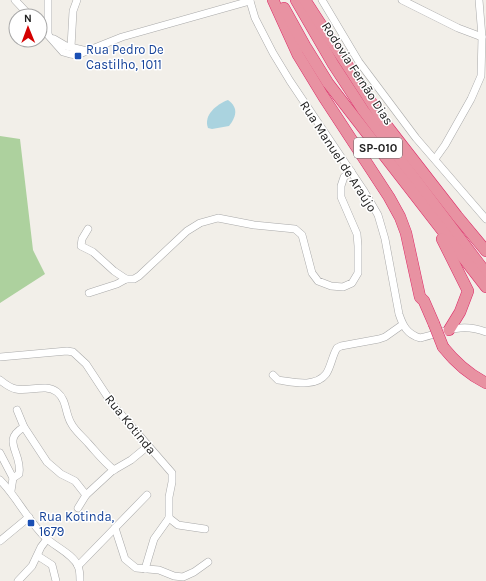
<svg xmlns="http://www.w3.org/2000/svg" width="486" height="581" viewBox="0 0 486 581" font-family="Karla,sans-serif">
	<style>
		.forest { fill: #add19e }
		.water { fill: #aad3df }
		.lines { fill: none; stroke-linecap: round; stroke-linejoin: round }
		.minor-casing { stroke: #a9a9a9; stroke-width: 8 }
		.highway-casing { stroke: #dc2a67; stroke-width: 12 }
		.minor { stroke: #fff; stroke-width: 7 }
		.highway { stroke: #e892a2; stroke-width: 11 }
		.highway-bridge-casing { stroke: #dc2a67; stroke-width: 12; stroke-linecap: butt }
		.highway-bridge { stroke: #e892a2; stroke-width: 11 }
		.transit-dot { fill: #1a4fb4; stroke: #fff; stroke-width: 1.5 }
		.labels { text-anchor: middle; stroke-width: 3; stroke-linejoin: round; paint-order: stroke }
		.shield { fill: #fff; stroke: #646464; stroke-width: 1 }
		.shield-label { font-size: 12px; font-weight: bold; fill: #222 }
		.transit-label { font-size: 13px; fill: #164399; stroke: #fff; text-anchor: start }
		.street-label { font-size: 13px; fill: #222; stroke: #fff }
	</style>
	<rect width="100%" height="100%" fill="#f2efe9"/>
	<!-- forest -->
	<polygon class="forest" points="0,136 20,139 33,250 45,274 0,303"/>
	<!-- water -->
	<path class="water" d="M228 100C239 108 236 117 229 126L212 129 208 128C203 115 217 104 228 100Z"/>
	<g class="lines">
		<defs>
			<g id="minor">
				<polyline points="15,0 30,16"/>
				<polyline points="322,0 359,62 416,138 486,219"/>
				<polyline points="402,0 458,28 482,37"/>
				<path d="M250 1 255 18 273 53 290 81 364 191 378 215 385 239 399 314C403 326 407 334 420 338 446 332 460 322 486 332"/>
				<polyline points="40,26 63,52 70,54 77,55 122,37 250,1"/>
				<polyline points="48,34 48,0"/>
				<polyline points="54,39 66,46 87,51"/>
				<polyline points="71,47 73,11 77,0"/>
				<polyline points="435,159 445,145 471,99 481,76 482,37 479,0"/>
				<polyline points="88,229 82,239 81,246 93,252 114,271 126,279"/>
				<polyline points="89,293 117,284 126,279 134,279 139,276 187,231 200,223 218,218 254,225 295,229 302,235 312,273 318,281 331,286 343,287 352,283 358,273 358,246 357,234 341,197 341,186 344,177 351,171"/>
				<polyline points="0,357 67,351 73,352 86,364 111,402 125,419 172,473 172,482 169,497 169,518 154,539 145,569"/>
				<path d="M273 375 278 380C293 382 315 388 326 374 331 367 332 356 337 348L341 346 379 339 385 337 402 325"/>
				<path d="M0 380C5 384 10 388 16 389 29 392 46 383 57 392 67 400 65 413 71 423 75 431 82 436 88 443 97 453 104 462 114 470"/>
				<polyline points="17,410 24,427"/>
				<polyline points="0,453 13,478"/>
				<path d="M0 480C17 497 28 521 46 538 54 546 73 554 78 566 80 570 80 577 80 581"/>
				<path d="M11 491 13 478 19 474C23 453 0 441 24 427L47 462 61 474 75 481 86 495 112 471 131 460 148 446"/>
				<polyline points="78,508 86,495"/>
				<polyline points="169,518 178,525 205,529"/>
				<polyline points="115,528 125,559 136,568 159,570 174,576 183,577 194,572 208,562"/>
				<polyline points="0,541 29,517"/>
				<polyline points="38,556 52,565 56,581"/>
				<polyline points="78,566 147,495"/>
				<polyline points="18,581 32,566 41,547 47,539"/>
			</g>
			<g id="highway">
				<polyline points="273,0 298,55 323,96 389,197 400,217 406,233 420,297 424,301 434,324"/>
				<polyline points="296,0 333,64 363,110 486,273"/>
				<polyline points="305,0 384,122 457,216 486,251"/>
				<polyline points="284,8 305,46 328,83 486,287"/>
				<polyline points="442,239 468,291 460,312 449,330"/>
				<path d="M443 347C455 362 468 374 486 383"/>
			</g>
		</defs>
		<!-- minor casing -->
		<use href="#minor" class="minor-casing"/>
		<!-- highway casing -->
		<use href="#highway" class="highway-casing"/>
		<!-- minor -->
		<use href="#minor" class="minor"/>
		<!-- highway -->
		<use href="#highway" class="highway"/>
		<defs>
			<polyline id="highway-bridge" points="434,324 443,347"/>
		</defs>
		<!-- highway-bridge casing -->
		<use href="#highway-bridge" class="highway-bridge-casing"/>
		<!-- highway-bridge -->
		<use href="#highway-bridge" class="highway-bridge"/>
	</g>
	<!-- markers -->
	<g class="transit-dot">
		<rect x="74" y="52" width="8" height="8" rx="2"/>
		<rect x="27" y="519" width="8" height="8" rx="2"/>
	</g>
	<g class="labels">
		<!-- shield labels -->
		<rect class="shield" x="354" y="138" width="48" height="20" rx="3"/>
		<g class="shield-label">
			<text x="378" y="152">SP-010</text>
		</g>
		<!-- transit labels -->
		<g class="transit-label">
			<text x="86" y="54">Rua Pedro De<tspan x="86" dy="15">Castilho, 1011</tspan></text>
			<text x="39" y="521">Rua Kotinda,<tspan x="39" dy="15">1679</tspan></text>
		</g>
		<!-- street labels -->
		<g class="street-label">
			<text transform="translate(358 73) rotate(57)" y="5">Rodovia Fernão Dias</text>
			<text transform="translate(339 156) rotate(57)" y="5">Rua Manuel de Araújo</text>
			<text transform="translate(131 424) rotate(51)" y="5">Rua Kotinda</text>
		</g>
	</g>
	<!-- north arrow -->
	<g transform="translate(28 28) rotate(359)"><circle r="19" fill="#ffffff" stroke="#a7a7a7"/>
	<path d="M0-3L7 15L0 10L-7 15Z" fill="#d40000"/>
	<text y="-6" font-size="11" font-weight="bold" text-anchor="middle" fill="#222222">N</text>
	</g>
</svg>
